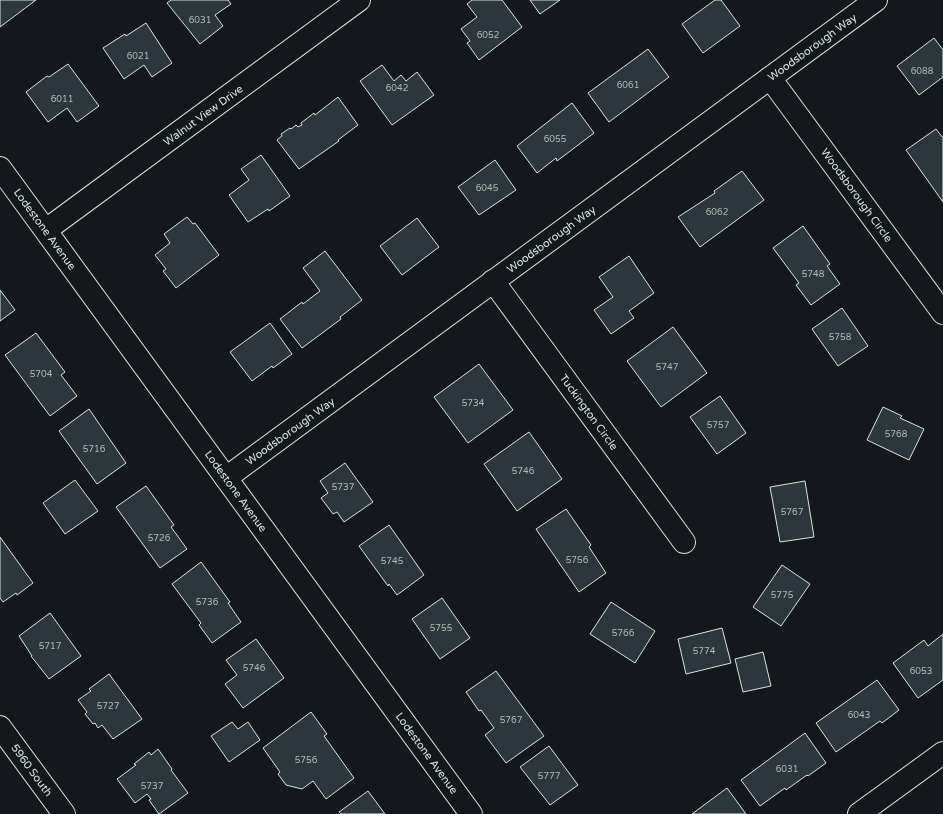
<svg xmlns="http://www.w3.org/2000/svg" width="943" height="814" viewBox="0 0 943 814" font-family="'Varela Round',sans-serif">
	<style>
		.building { fill: #2c363c; stroke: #d8e6dc }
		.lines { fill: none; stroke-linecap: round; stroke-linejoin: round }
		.minor-casing { stroke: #d8e6dc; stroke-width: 24 }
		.minor { stroke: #14181c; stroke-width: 22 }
		.labels { text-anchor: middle; stroke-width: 3; stroke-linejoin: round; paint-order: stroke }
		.number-label { font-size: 9px; fill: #adbab4 }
		.street-label { font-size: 11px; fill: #d8e6dc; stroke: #14181c }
	</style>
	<rect width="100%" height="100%" fill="#14181c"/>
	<!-- building -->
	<g class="building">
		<polygon points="0,0 36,0 0,27"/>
		<polygon points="171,0 228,0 231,4 215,15 223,26 200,44 167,3"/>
		<polygon points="472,0 502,0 522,27 479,60 467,43 470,41 461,29 477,17 467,4"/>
		<polygon points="530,0 560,0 540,14"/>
		<polygon points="715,0 721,0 740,26 703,53 682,24"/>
		<polygon points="146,23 172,63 152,77 144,65 124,79 103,48 125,34 126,36"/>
		<polygon points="934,38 943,50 943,77 919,95 897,66"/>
		<polygon points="648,49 669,77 609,122 588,93"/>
		<polygon points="68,64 99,106 77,122 67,108 48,122 26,92 47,76 49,77"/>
		<polygon points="382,65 394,81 401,75 406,81 417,72 434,95 392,125 360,81"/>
		<polygon points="338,97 358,125 338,140 339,141 299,169 277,140 282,136 281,134 290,128 291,129 296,125 298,127 302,125 301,123 314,113 315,115"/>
		<polygon points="572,103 594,133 557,161 556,158 537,173 517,146"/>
		<polygon points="936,129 943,138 943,202 906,150"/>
		<polygon points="261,155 290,196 269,211 268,209 248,222 229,195 249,180 241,169"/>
		<polygon points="495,160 516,190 479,215 458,187"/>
		<polygon points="742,171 764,200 700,247 678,217 715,193 714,191"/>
		<polygon points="187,217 193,224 195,223 219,255 176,288 163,271 166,269 155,255 170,243 164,234"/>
		<polygon points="417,218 439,247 402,275 380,246"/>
		<polygon points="803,226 830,264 827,266 840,284 811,305 796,285 799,283 773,248"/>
		<polygon points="325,251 362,300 340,317 341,319 302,348 280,319 302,302 303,304 320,291 303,268"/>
		<polygon points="629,256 654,293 629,311 634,318 611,334 594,310 613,297 599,277"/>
		<polygon points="0,290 15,310 0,321"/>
		<polygon points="842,308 868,346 838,366 812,329"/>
		<polygon points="270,323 292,354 273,368 272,366 252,381 230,352"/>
		<polygon points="673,327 707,373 661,407 627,361"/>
		<polygon points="36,333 65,372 61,375 77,396 50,416 5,355"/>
		<polygon points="479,364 513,410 468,443 434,397"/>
		<polygon points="720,396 746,433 717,454 690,417"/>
		<polygon points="883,407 902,416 900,418 924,429 909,460 867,440"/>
		<polygon points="89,409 126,463 97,484 59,431"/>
		<polygon points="529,432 562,479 517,511 484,464"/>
		<polygon points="345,463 373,502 344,522 337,512 333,514 321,498 328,493 320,481"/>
		<polygon points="75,480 98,511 65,534 43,503"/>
		<polygon points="805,481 814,537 780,542 770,487"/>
		<polygon points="146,486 174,525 171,527 187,549 160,568 116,507"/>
		<polygon points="566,509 591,545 589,547 606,573 579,592 536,529"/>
		<polygon points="389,525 424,575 397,595 389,584 388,586 359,546"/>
		<polygon points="0,537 33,583 17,595 16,593 3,602 0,598"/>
		<polygon points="201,562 230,602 228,603 241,622 212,643 199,625 201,623 172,584"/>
		<polygon points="782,565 810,584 781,626 753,607"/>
		<polygon points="442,598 470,638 440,659 412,619"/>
		<polygon points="611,602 655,631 635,663 590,634"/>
		<polygon points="50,613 81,656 49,679 31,656 32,656 19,636"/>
		<polygon points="722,628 731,663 686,674 678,639"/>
		<polygon points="943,634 943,680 918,698 893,663 924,640 928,646"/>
		<polygon points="256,639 284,678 243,708 225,684 237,675 226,660"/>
		<polygon points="763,652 771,686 743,692 735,659"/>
		<polygon points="496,671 544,736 506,763 485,735 494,728 481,710 479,711 466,692"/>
		<polygon points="109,674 142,719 113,739 102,725 98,728 95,723 93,724 85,714 87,712 78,700 91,691 89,689"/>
		<polygon points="877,680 899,710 882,723 880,721 836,752 816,723"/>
		<polygon points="311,712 327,734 324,736 354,778 326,799 313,781 302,789 286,785 278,774 280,772 263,748"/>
		<polygon points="232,722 238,729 248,722 260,740 229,762 211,736"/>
		<polygon points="805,733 826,763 808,776 807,775 786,790 785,788 760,806 741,780"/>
		<polygon points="549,746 578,785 550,805 520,767"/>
		<polygon points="158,749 172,769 171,770 188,793 159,814 149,800 151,799 147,794 135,803 117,779 136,765 134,764 149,752 151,755"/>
		<polygon points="727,788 746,814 692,814"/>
		<polygon points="368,791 385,814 341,814 339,812"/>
	</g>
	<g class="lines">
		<defs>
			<g id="minor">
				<polyline points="770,78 943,313"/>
				<polyline points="0,168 471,814"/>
				<polyline points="46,230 359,0"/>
				<polyline points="493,281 684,542"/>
				<polyline points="226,478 876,0"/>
				<polyline points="0,727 64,814"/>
				<polyline points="859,814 943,753"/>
			</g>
		</defs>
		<!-- minor casing -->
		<use href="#minor" class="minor-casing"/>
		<!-- minor -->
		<use href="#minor" class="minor"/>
	</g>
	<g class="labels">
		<!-- number labels -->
		<g class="number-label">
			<text x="200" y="23">6031</text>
			<text x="488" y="38">6052</text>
			<text x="138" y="59">6021</text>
			<text x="922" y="74">6088</text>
			<text x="628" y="88">6061</text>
			<text x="397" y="91">6042</text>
			<text x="62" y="102">6011</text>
			<text x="555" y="142">6055</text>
			<text x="487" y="191">6045</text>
			<text x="717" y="215">6062</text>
			<text x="813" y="277">5748</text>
			<text x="840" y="340">5758</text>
			<text x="667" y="370">5747</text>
			<text x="41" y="377">5704</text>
			<text x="473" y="406">5734</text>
			<text x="718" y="428">5757</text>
			<text x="896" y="437">5768</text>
			<text x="94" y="452">5716</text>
			<text x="523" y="474">5746</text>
			<text x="343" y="490">5737</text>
			<text x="792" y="515">5767</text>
			<text x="159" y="541">5726</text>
			<text x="577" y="563">5756</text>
			<text x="392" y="564">5745</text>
			<text x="782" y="598">5775</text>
			<text x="207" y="605">5736</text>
			<text x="441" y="631">5755</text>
			<text x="623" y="636">5766</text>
			<text x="50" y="649">5717</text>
			<text x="704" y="654">5774</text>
			<text x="254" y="671">5746</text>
			<text x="921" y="674">6053</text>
			<text x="108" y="709">5727</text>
			<text x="859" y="718">6043</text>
			<text x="511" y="723">5767</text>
			<text x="306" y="763">5756</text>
			<text x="787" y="772">6031</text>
			<text x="549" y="779">5777</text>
			<text x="152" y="789">5737</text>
		</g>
		<!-- street labels -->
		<g class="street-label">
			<text transform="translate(812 47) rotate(-36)" y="4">Woodsborough Way</text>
			<text transform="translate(203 115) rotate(-36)" y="4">Walnut View Drive</text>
			<text transform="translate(857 195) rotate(54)" y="4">Woodsborough Circle</text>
			<text transform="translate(45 229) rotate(54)" y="4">Lodestone Avenue</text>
			<text transform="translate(551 239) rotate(-36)" y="4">Woodsborough Way</text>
			<text transform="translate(589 412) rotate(54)" y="4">Tuckington Circle</text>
			<text transform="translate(290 431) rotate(-36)" y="4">Woodsborough Way</text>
			<text transform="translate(236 491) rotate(54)" y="4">Lodestone Avenue</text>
			<text transform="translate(427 753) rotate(54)" y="4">Lodestone Avenue</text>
			<text transform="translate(32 770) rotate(54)" y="4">5960 South</text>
		</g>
	</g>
</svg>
